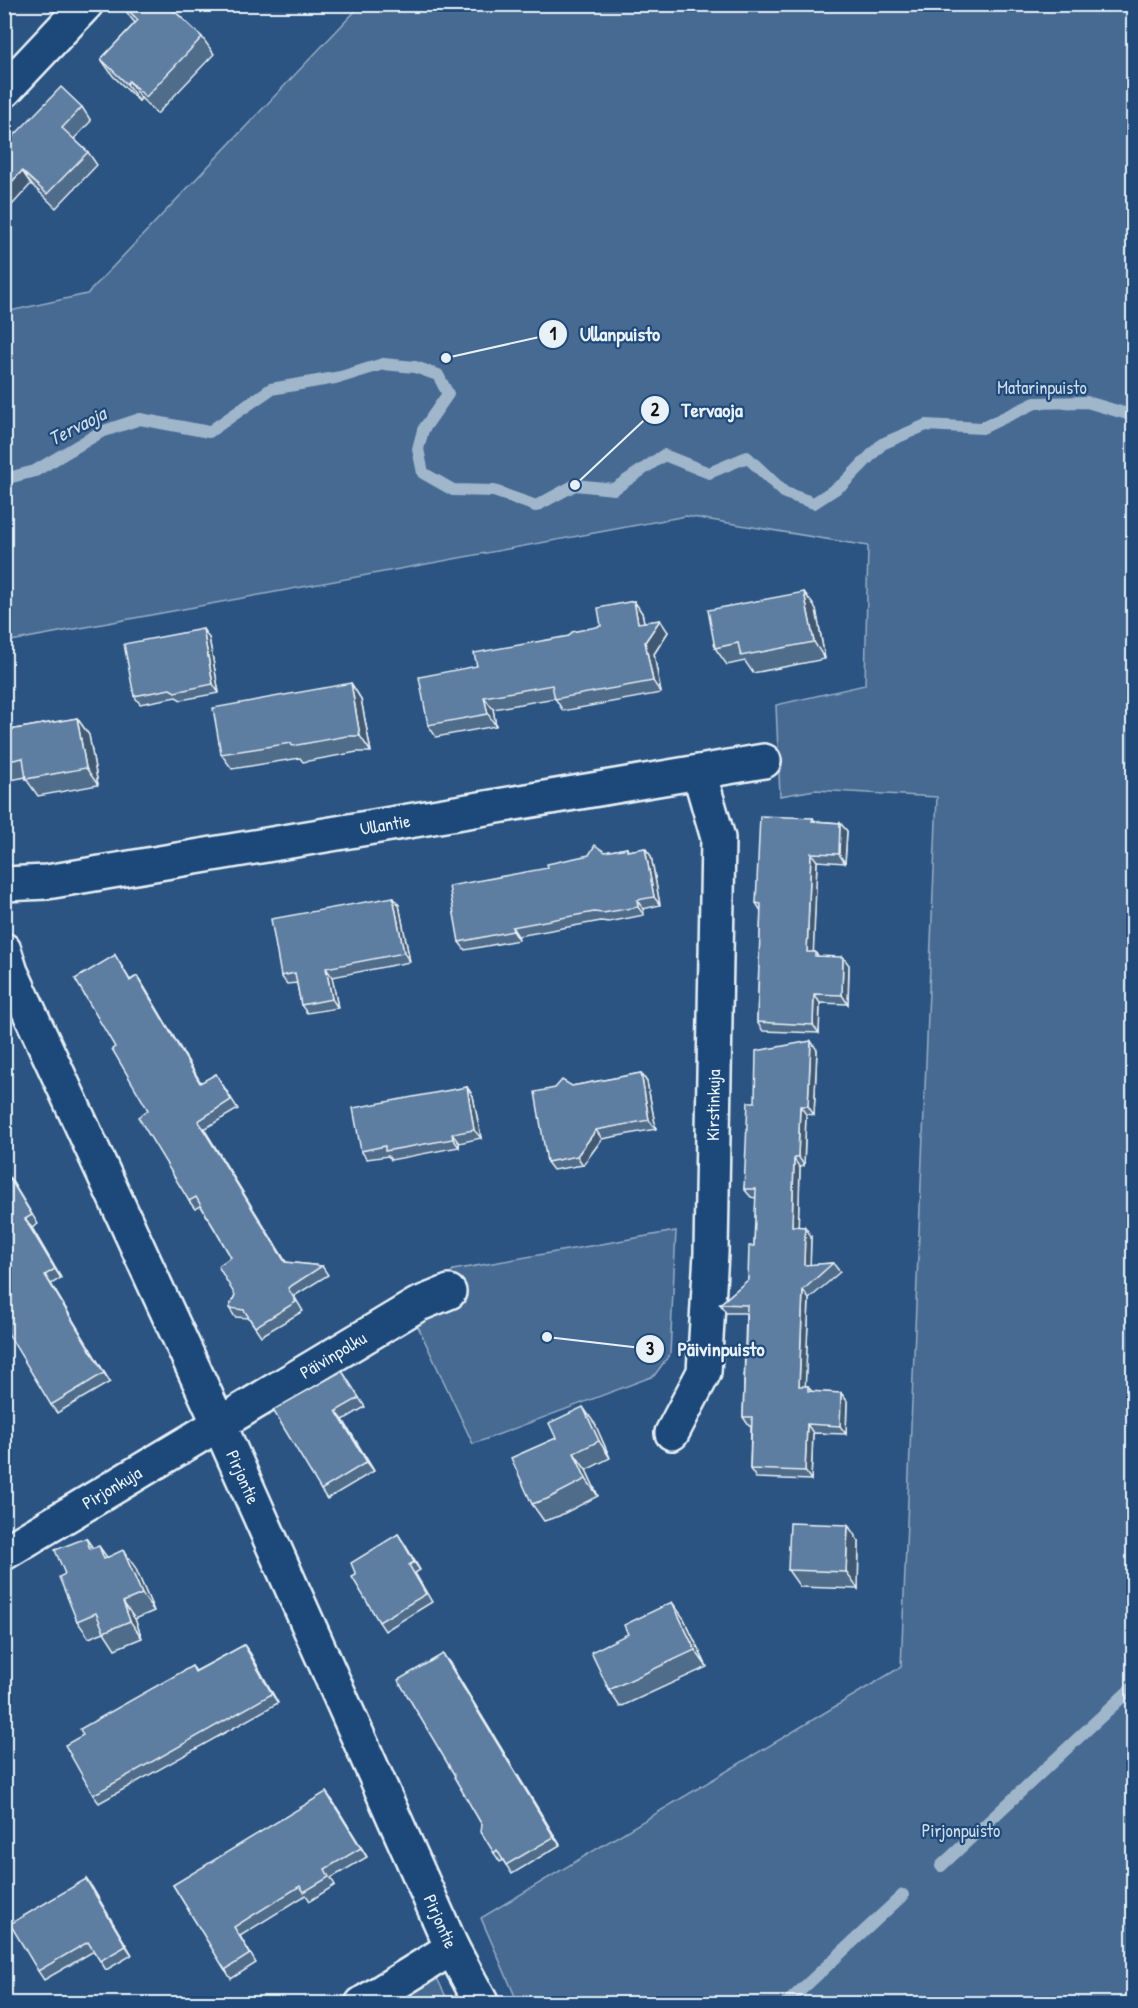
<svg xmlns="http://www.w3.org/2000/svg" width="1138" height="2008" viewBox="0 0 1138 2008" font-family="'Patrick Hand',sans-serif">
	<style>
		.green { fill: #476b93; stroke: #98aec6; stroke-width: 1.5 }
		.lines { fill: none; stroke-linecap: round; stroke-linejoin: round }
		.stream { stroke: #a0b6cb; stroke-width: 12 }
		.minor-casing { stroke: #e8f1f8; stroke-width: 38 }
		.minor { stroke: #1f4a7a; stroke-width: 33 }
		.wall { fill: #506c8a; stroke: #e8f1f8; stroke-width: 1.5 }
		.shaded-wall { fill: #415871; stroke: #e8f1f8; stroke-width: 1.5 }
		.building { fill: #5d7da1; stroke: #e8f1f8; stroke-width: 1.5 }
		.labels { text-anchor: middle; stroke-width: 4.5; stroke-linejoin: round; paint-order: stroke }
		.park-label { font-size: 18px; fill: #d0dde9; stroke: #1f4a7a }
		.street-label { font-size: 18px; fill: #e8f1f8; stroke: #1f4a7a }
		.water-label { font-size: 20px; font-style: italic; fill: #d0dde9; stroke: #1f4a7a }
		.leader { fill: none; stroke: #e8f1f8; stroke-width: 2 }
		.callout-dot { fill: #e8f1f8; stroke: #1f4a7a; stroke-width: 2 }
		.mark-label { font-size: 18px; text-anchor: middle; font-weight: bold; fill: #111 }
		.callout-label { font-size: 20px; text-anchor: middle; font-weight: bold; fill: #e8f1f8; stroke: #1f4a7a; stroke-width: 4.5; stroke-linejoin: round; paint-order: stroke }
	</style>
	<rect width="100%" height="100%" fill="#2b5482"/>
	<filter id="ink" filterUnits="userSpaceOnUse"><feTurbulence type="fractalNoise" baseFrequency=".0167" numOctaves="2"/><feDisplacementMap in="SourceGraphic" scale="12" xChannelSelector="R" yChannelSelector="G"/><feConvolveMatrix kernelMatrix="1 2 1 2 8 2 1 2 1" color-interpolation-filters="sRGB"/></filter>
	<g filter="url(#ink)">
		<!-- green -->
		<g class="green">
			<polygon points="361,5 1133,5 1133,2003 518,2003 481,1918 901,1667 937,797 815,790 780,796 776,705 865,685 868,546 686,516 5,642 5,312 87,294"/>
			<polygon points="676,1231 670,1354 654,1376 473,1444 415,1320 453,1270"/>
			<polygon points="437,1978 449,2003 394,2004"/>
		</g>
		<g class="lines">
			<!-- stream -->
			<g class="stream">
				<polyline points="4,479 35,471 101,432 140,419 209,432 271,389 341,377 383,364 415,367 438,375 448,394 423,430 418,449 423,473 453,490 494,491 536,506 575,485 614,489 664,455 709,473 747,457 785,493 814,503 843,484 882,444 926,425 982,428 1035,403 1087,402 1134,416"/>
				<polyline points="941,1866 1134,1686"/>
				<polyline points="786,2004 903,1895"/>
			</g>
			<defs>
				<g id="minor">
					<polyline points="4,91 86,4"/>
					<path id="s1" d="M4 884 47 882 764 761"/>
					<path id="s2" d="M4 950 11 972 219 1424 452 1948 482 2004"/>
					<path id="s3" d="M672 1433 704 1372 711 1253 718 838 699 772"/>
					<path id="s4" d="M4 1553 417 1305 449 1292"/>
					<polyline points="362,2004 452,1948"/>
				</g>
			</defs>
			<!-- minor casing -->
			<use href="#minor" class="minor-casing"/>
			<!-- minor -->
			<use href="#minor" class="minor"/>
		</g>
		<!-- wall -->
		<g class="wall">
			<polygon points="121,4 167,4 202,37 214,54 157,114 141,98 139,101 113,76 101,59 135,23 131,18"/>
			<polygon points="82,107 91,121 74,139 88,152 97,165 56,208 31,184 4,146"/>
			<polygon points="804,592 816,609 825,659 753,673 745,661 727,665 715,648"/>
			<polygon points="634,601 642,613 644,622 668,632 654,654 661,693 563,711 555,698 493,709 496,726 436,737 428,725 477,666 601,626"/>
			<polygon points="209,638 219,693 181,700 176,697 140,704 134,696"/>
			<polygon points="351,683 361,699 371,752 357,752 303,762 300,758 232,769 221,754"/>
			<polygon points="77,718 89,735 98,785 38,796 26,779 26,777 11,780 4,770 4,731"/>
			<polygon points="813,818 815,821 840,823 847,831 845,863 817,861 813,952 815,952 818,956 849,965 848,1004 820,1003 819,1033 763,1031 757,1022 761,911 756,903"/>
			<polygon points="627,848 628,851 645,848 651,856 660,905 643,909 644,915 609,922 601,921 518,936 519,940 465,950 459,942 548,868 605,852"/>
			<polygon points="393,897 399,905 410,962 332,977 338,1008 307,1013 301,1005 297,983 287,984 281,976"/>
			<polygon points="115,955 130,980 137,976 143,985 201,1083 216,1074 238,1109 204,1129 285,1262 322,1266 328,1275 294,1296 303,1311 261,1336 249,1318 235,1317 229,1308 235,1295 231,1257 201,1206 195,1209 189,1201 148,1110 115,1047"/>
			<polygon points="817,1050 814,1115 806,1114 804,1165 800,1168 798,1227 811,1236 810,1265 833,1263 840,1272 809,1299 805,1386 808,1386 812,1392 841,1393 847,1401 846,1434 813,1433 811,1480 756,1478 750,1469 751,1426 749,1426 743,1417 746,1313 726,1313 720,1304 748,1280 754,1246 756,1198 751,1197 744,1189 755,1102"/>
			<polygon points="641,1073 647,1082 656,1129 602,1139 583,1165 553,1170 547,1162 572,1086"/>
			<polygon points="467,1087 473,1096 481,1138 459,1143 459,1147 391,1160 388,1156 367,1159 361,1151"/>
			<polygon points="4,1168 38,1224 32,1228 61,1278 51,1284 110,1382 57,1413 51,1405"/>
			<polygon points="342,1371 365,1407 343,1420 374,1471 327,1499 321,1490"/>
			<polygon points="595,1424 610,1458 586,1470 598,1496 559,1516 544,1521 532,1504"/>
			<polygon points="398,1534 420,1570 415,1573 432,1602 385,1631 379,1622 356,1575"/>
			<polygon points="86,1538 93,1548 107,1557 135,1567 154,1611 135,1619 142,1638 115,1649 104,1632 89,1638 77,1621 65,1574"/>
			<polygon points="859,1542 858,1589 800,1587 788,1570"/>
			<polygon points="684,1619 707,1667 620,1707 609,1690"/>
			<polygon points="244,1645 250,1653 278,1703 99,1803 93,1795 83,1735 192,1666 196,1671"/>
			<polygon points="449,1662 560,1845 512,1874 503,1860 500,1862 494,1853 482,1825 455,1776"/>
			<polygon points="332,1800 367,1857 331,1878 335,1885 310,1901 306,1895 240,1936 256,1963 231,1979 173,1885"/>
			<polygon points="86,1879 132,1955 106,1970 94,1951 44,1980 38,1971"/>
		</g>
		<!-- shaded-wall -->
		<g class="shaded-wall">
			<polygon points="129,81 141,98 139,101 127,84"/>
			<polygon points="22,171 31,184 4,214 4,190"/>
			<polygon points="804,592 816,609 825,659 814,642"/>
			<polygon points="634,601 642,613 647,635 638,623"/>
			<polygon points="660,620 668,632 654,654 661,693 653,681 645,642"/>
			<polygon points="203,629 209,638 219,693 213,684"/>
			<polygon points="351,683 361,699 371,752 360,736"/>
			<polygon points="484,697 493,709 496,726 488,714"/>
			<polygon points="77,718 89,735 98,785 86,768"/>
			<polygon points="840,823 847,831 845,863 839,854"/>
			<polygon points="645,848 651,856 660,905 654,897"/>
			<polygon points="811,853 817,861 813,961 807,952"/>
			<polygon points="393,897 399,905 410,962 404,953"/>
			<polygon points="637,900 643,909 644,915 638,907"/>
			<polygon points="512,927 518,936 519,940 513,931"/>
			<polygon points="843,957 849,965 848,1004 842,995"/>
			<polygon points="326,968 332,977 338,1008 332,999"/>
			<polygon points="137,976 143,985 206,1092 200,1083"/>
			<polygon points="814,994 820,1003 819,1033 813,1025"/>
			<polygon points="811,1041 817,1050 814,1115 808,1106"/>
			<polygon points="641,1073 647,1082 656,1129 649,1120"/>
			<polygon points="467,1087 473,1096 481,1138 474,1130"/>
			<polygon points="800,1106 806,1114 804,1165 798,1156"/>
			<polygon points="198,1121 204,1129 291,1270 285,1262"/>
			<polygon points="596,1130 602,1139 583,1165 577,1156"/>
			<polygon points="452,1134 459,1143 459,1147 453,1139"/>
			<polygon points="794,1159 800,1168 798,1235 792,1226"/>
			<polygon points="25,1219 32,1228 61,1278 55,1269"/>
			<polygon points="805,1227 811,1236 810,1274 804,1265"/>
			<polygon points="45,1275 51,1284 110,1382 104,1373"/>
			<polygon points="803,1290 809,1299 805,1394 799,1386"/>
			<polygon points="841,1393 847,1401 846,1434 840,1426"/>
			<polygon points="583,1407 595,1424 610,1458 599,1441"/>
			<polygon points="336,1411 343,1420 374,1471 367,1462"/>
			<polygon points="807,1424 813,1433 811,1480 805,1471"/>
			<polygon points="574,1453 586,1470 598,1496 586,1479"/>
			<polygon points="848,1525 859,1542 858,1589 846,1572"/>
			<polygon points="398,1534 404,1543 420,1570 414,1562"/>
			<polygon points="99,1546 111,1563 104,1559"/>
			<polygon points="123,1550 135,1567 154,1611 142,1594"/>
			<polygon points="123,1602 135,1619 142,1638 130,1621"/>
			<polygon points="672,1602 684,1619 707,1667 695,1650"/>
			<polygon points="244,1645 250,1653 278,1703 272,1694"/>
			<polygon points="443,1654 449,1662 560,1845 554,1837"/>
			<polygon points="326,1792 332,1800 367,1857 361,1848"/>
			<polygon points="86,1879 92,1887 132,1955 126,1946"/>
		</g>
		<!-- building -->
		<g class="building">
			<polygon points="122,4 167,4 202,37 146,97 129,81 127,84 101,59 138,20"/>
			<polygon points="61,87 82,107 62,128 88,152 47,194 22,171 4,190 4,146"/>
			<polygon points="804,592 814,642 741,656 738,643 715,648 708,610"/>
			<polygon points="634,601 638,623 660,620 645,642 653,681 555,699 552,685 484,697 488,714 428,725 419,677 477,666 474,653 569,636 572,632 601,626 598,608"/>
			<polygon points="203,629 213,684 175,692 170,689 134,696 124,644"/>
			<polygon points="351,683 360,736 347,736 292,746 291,743 221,754 213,708"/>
			<polygon points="77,718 86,768 26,779 23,758 4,762 4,731"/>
			<polygon points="760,816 813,818 812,821 840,823 839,854 811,853 807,952 815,952 815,956 843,957 842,995 814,994 813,1025 757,1022 761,904 756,903"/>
			<polygon points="595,845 605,852 627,848 627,851 645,848 654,897 637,900 638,907 603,913 594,912 512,927 513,931 459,942 449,886 548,868 547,864 589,855"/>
			<polygon points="393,897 404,953 326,968 332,999 301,1005 295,973 281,976 271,919"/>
			<polygon points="115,955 130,981 137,976 200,1083 216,1074 231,1100 198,1121 285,1262 322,1266 288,1288 296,1302 255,1327 244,1310 229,1308 235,1295 218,1266 231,1257 196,1197 189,1201 138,1117 148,1110 112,1049 115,1047 75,979"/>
			<polygon points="811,1041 808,1106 800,1106 798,1156 794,1159 792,1226 805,1227 804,1265 833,1263 803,1290 799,1386 808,1386 808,1391 841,1393 840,1426 807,1424 805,1471 750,1469 752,1417 743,1417 747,1305 720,1304 748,1280 749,1246 754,1246 756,1189 744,1189 748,1102 755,1102 756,1051"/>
			<polygon points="641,1073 649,1120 596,1130 577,1156 547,1162 535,1092 555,1088 562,1080 572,1086"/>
			<polygon points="467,1087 474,1130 452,1134 453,1139 385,1151 385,1146 361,1151 353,1108"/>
			<polygon points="4,1169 32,1215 25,1219 55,1269 45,1275 104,1373 51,1405 4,1327"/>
			<polygon points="342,1371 359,1398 336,1411 367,1462 321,1490 273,1410"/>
			<polygon points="583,1407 599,1441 574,1453 586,1479 547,1499 532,1504 511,1458 556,1438 549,1423"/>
			<polygon points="790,1523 848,1525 846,1572 788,1570"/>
			<polygon points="398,1534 414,1562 409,1565 426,1594 379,1622 352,1577 356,1575 351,1563"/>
			<polygon points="86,1538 90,1549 99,1546 104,1559 123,1550 142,1594 123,1602 130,1621 104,1632 96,1613 77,1621 59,1577 65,1574 55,1550"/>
			<polygon points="672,1602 695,1650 609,1690 591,1652 628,1634 624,1625"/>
			<polygon points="244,1645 272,1694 93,1795 65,1745 83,1735 80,1729 192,1666 195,1672"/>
			<polygon points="443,1654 554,1837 506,1865 497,1850 494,1853 481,1832 482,1825 454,1777 455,1776 398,1680"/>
			<polygon points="326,1792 361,1848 325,1869 329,1877 304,1892 300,1886 234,1927 250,1954 225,1970 173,1885"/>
			<polygon points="86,1879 126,1946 100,1961 88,1942 38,1971 10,1924"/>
		</g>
	</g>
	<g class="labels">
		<!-- park labels -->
		<g class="park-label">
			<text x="1042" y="394">Matarinpuisto</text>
			<text x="961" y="1837">Pirjonpuisto</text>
		</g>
		<!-- street labels -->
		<g class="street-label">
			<text dy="6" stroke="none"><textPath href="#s1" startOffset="386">Ullantie</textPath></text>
			<text dy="6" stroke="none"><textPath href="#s3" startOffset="336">Kirstinkuja</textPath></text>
			<text dy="6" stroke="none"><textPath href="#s4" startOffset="384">Päivinpolku</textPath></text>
			<text dy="6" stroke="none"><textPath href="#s2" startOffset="579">Pirjontie</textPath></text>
			<text dy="6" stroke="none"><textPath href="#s4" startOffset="126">Pirjonkuja</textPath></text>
			<text dy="6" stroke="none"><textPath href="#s2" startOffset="1065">Pirjontie</textPath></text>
		</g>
		<!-- water labels -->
		<g class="water-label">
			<text transform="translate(77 426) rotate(-27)" y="7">Tervaoja</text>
		</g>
	</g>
	<!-- callouts -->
	<path class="leader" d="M446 358L553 334M575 485L655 410M547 1337L650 1349"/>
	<g class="callout-dot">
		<circle cx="446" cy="358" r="6"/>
		<circle cx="575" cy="485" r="6"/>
		<circle cx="547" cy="1337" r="6"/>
		<circle cx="553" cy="334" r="15"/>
		<circle cx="655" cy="410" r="15"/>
		<circle cx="650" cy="1349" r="15"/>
	</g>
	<g class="mark-label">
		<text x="553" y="340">1</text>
		<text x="655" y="416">2</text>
		<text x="650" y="1355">3</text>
	</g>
	<g class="callout-label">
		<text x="620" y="341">Ullanpuisto</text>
		<text x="712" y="417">Tervaoja</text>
		<text x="721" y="1356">Päivinpuisto</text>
	</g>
	<!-- margin -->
	<rect width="1138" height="2008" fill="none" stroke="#1f4a7a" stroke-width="24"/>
	<rect x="12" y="12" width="1114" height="1984" fill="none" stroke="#e8f1f8" stroke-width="2" filter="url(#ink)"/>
</svg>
